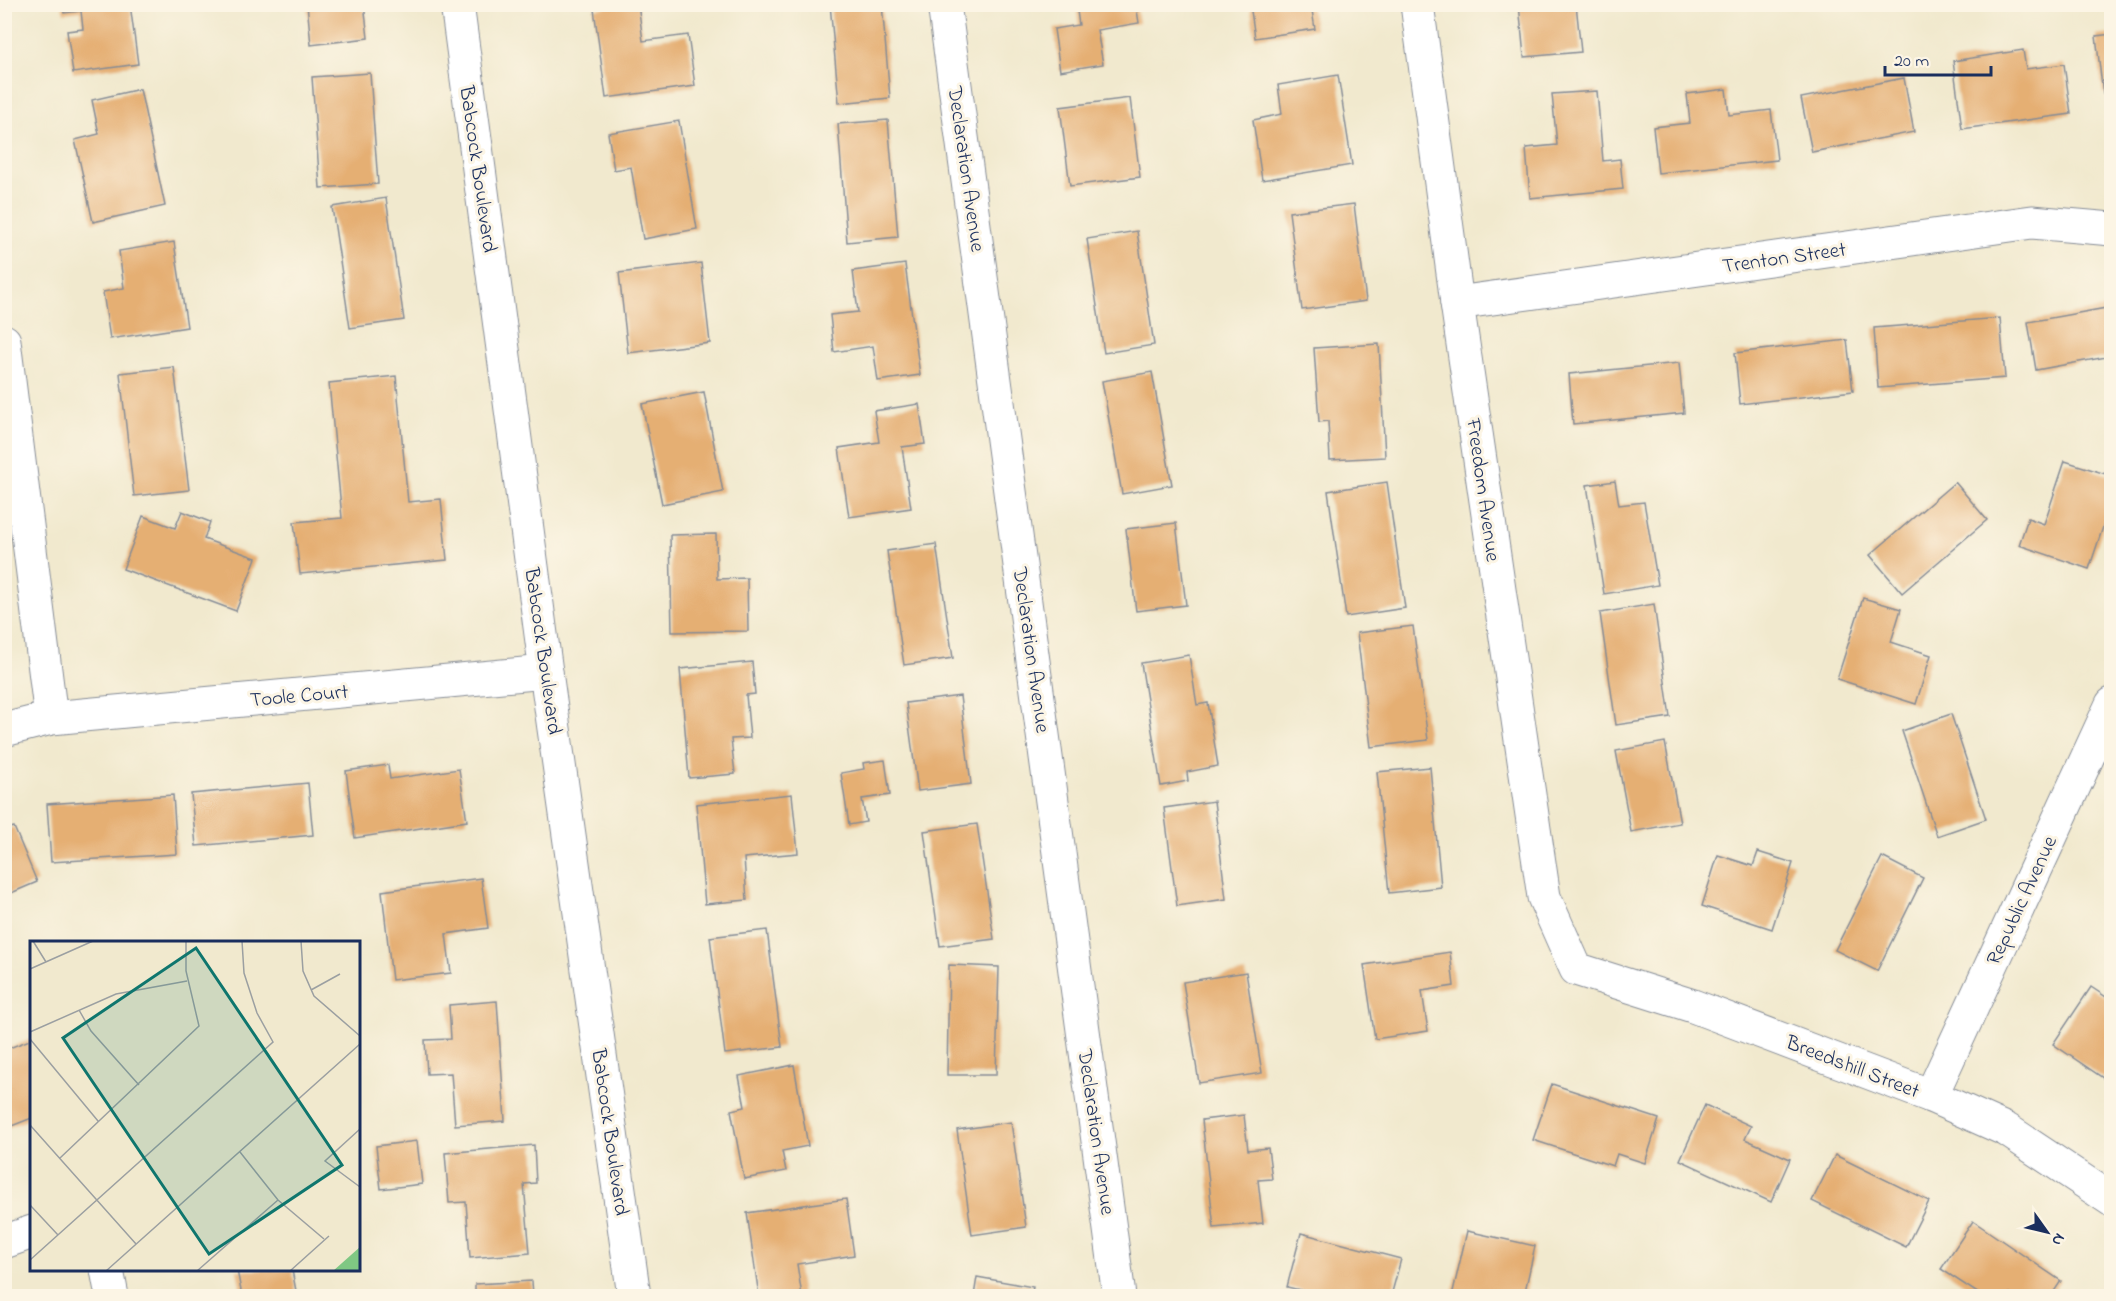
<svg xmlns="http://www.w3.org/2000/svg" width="2116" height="1301" viewBox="0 0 2116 1301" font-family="'Indie Flower',sans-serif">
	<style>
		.building { fill: #e5af73 }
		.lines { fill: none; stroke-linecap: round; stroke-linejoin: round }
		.minor-casing { stroke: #868c96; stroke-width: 35 }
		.minor { stroke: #fff; stroke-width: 33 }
		.labels { text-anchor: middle; stroke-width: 6; stroke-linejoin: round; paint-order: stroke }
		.street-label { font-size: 21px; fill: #1b2f5e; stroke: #fcf5e5 }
		.inset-road { fill: none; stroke: #9b9fa1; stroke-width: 1.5 }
		.view { fill: #0f766e; fill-opacity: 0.15; stroke: #0f766e; stroke-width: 3 }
		.inset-edge { fill: none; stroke: #1b2f5e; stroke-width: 3 }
	</style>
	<rect width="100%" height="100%" fill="#fcf5e5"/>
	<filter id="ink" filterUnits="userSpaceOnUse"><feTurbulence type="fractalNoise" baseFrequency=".0167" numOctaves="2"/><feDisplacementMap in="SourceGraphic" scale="12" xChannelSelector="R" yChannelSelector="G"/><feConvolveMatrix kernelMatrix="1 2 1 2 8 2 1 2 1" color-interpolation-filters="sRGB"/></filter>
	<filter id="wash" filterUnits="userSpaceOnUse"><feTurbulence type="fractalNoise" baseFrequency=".008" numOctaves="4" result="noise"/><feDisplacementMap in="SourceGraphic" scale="24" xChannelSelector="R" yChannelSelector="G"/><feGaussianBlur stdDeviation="1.35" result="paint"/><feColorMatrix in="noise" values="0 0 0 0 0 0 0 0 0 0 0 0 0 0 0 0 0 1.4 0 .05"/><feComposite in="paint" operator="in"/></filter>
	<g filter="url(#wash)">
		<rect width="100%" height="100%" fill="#f1e9ce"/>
		<g id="blocks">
			<!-- building -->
			<g class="building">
				<polygon points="62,4 130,4 138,64 73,73 67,31 83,29 81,11 64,13"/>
				<polygon points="307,4 364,4 368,38 311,45"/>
				<polygon points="623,4 638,4 643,41 688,35 695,86 606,98 594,9"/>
				<polygon points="830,4 882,4 890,98 839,103"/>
				<polygon points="1076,4 1136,4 1139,23 1097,30 1103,64 1060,71 1054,29 1079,25"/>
				<polygon points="1250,4 1311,4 1315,29 1255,38"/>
				<polygon points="1519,4 1576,4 1581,52 1524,57"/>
				<polygon points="2112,34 2112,93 2103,94 2096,36"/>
				<polygon points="2023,50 2026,69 2064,64 2071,114 1962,129 1953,61"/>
				<polygon points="370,73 378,184 320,188 312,77"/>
				<polygon points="1338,75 1352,165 1262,180 1253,120 1282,114 1278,85"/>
				<polygon points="1904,78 1914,132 1812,152 1801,98"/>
				<polygon points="140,89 165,206 93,222 75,140 99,134 92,100"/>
				<polygon points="1726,89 1729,115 1771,110 1777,160 1658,173 1653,127 1690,123 1687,94"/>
				<polygon points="1597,91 1603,161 1620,159 1623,189 1530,198 1526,148 1557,145 1552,94"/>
				<polygon points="1130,98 1140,177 1070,186 1060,107"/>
				<polygon points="888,120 898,237 847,242 838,124"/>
				<polygon points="679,121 697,229 643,239 631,167 614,170 608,133"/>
				<polygon points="386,198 404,320 350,328 332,207"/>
				<polygon points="1354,204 1366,301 1302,310 1289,212"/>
				<polygon points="1137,231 1154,345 1104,353 1087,239"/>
				<polygon points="174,242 187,327 110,339 103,292 124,288 119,251"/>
				<polygon points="701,263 710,343 628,353 619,273"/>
				<polygon points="905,264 920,375 878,381 873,346 834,352 830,315 858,312 853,271"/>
				<polygon points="2112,307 2112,356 2036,370 2028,322"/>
				<polygon points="2000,318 2005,378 1878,388 1874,328"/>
				<polygon points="1847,340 1853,391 1740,404 1735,353"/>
				<polygon points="1379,344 1385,457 1330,460 1328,421 1319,422 1314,348"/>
				<polygon points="1679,363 1684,413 1573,424 1569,374"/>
				<polygon points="174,367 189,490 134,496 120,373"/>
				<polygon points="1152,372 1172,485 1122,494 1102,381"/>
				<polygon points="396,376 408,502 441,499 447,560 300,574 294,522 342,518 329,383"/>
				<polygon points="704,392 723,492 662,504 642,404"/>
				<polygon points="919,404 925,444 902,447 911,508 849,517 839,448 879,442 874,411"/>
				<polygon points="2065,461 2112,476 2112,500 2089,569 2019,545 2028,518 2044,524"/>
				<polygon points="1615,481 1619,505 1644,502 1658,585 1604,594 1587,485"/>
				<polygon points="1387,482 1405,608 1346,617 1328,491"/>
				<polygon points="1955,482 1987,520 1902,593 1870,555"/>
				<polygon points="182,511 210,522 204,539 256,558 236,611 123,569 143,516 175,528"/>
				<polygon points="1176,523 1186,605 1136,611 1126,529"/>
				<polygon points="716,534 717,579 747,578 748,631 672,632 670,535"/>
				<polygon points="936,544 953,658 904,665 887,551"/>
				<polygon points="1863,598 1901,609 1891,642 1931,655 1916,704 1837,679"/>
				<polygon points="1654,604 1670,717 1616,725 1600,613"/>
				<polygon points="1413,626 1428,740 1371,747 1357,633"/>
				<polygon points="1189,655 1197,705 1208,703 1218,766 1187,772 1188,781 1161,786 1141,663"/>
				<polygon points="752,662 755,694 746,695 750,738 731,739 735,774 689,778 680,669"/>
				<polygon points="960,696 971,784 918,791 906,703"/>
				<polygon points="1951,714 1986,819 1937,836 1902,731"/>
				<polygon points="1665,742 1680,823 1631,832 1616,751"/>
				<polygon points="885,760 890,795 862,799 866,822 849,825 841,773 864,769 863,763"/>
				<polygon points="388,765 390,779 459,769 467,821 355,838 346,771"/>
				<polygon points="1430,767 1441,887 1389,893 1377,772"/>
				<polygon points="308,783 313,835 196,846 191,794"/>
				<polygon points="792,794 798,853 744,858 747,900 705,904 696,804"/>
				<polygon points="173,795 177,854 51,862 47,804"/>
				<polygon points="1214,801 1226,899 1177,906 1164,808"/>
				<polygon points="977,824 994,939 940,946 924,831"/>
				<polygon points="14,827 37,882 4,896 4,830"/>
				<polygon points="1758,852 1793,863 1772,929 1702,906 1718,855 1753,866"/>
				<polygon points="1882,857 1923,878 1877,971 1835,950"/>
				<polygon points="481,878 488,928 446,934 451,973 392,980 382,891"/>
				<polygon points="767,930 782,1047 725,1054 710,937"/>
				<polygon points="1450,952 1454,986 1422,991 1428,1031 1375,1039 1364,965"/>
				<polygon points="949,965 999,967 996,1075 947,1075"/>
				<polygon points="1246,972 1262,1073 1199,1083 1183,982"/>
				<polygon points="2091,987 2112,1001 2112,1084 2053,1044"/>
				<polygon points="497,1001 505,1121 455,1125 451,1073 427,1074 425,1040 451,1039 449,1005"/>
				<polygon points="32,1039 32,1118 4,1129 4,1050"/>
				<polygon points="794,1065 808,1146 782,1151 786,1171 744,1179 731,1110 745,1107 739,1076"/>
				<polygon points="1552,1084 1659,1119 1645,1163 1617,1154 1613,1166 1533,1140"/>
				<polygon points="1705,1105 1751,1126 1745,1139 1790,1159 1771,1202 1680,1160"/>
				<polygon points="1244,1115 1248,1150 1268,1148 1272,1179 1258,1180 1263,1223 1214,1228 1202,1120"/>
				<polygon points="1011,1122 1026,1227 972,1235 957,1130"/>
				<polygon points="417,1141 422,1184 381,1189 376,1146"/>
				<polygon points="534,1145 536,1183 524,1184 530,1253 470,1258 466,1202 449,1203 445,1153"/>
				<polygon points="1835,1155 1929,1201 1906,1247 1812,1201"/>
				<polygon points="846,1199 854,1255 797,1264 802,1296 759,1296 747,1213"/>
				<polygon points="1973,1221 2061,1281 2051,1296 2014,1296 2010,1293 2007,1296 1982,1296 1941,1269"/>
				<polygon points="1467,1231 1535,1246 1524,1296 1452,1296"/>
				<polygon points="1301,1233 1401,1259 1391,1296 1325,1296 1287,1287"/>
				<polygon points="237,1270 292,1270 297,1296 242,1296"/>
				<polygon points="977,1277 1033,1287 1031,1296 974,1296"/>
				<polygon points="532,1281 533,1296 475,1296 475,1284"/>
			</g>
		</g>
	</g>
	<g filter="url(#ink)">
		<use href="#blocks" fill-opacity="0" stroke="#868c96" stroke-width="1.5"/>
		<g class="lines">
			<defs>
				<g id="minor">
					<polyline points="457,4 546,672 634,1296"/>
					<polyline points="944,4 1119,1296"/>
					<polyline points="1417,4 1457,303 1544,897 1576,969 1693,1006 1931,1096 2007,1130 2112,1200"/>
					<polyline points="1457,303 2032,222 2112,229"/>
					<polyline points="4,341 51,718"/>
					<polyline points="4,730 51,718 546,672"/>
					<polyline points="1931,1096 2112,704"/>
					<polyline points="4,1242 32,1232"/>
					<polyline points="107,1270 112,1296"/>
				</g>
			</defs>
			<!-- minor casing -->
			<use href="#minor" class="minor-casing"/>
			<!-- minor -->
			<use href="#minor" class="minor"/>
		</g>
	</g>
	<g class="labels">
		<!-- street labels -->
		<g class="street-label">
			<text transform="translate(479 169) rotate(82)" y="7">Babcock Boulevard</text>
			<text transform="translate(967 169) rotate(82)" y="7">Declaration Avenue</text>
			<text transform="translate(1784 257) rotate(-8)" y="7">Trenton Street</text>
			<text transform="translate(1484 490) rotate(82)" y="7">Freedom Avenue</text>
			<text transform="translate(1032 650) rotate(82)" y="7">Declaration Avenue</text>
			<text transform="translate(544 651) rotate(82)" y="7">Babcock Boulevard</text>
			<text transform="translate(299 695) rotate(-5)" y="7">Toole Court</text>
			<text transform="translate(2021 900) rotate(-65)" y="7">Republic Avenue</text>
			<text transform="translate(1853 1066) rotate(21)" y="7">Breedshill Street</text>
			<text transform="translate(611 1132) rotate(82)" y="7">Babcock Boulevard</text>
			<text transform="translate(1097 1132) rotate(82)" y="7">Declaration Avenue</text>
		</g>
	</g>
	<!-- overview -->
	<g transform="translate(30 941)">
		<rect width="330" height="330" fill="#f1e9ce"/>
		<path d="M330 306V330H303Z" fill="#7fc783"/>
		<path class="inset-road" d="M3 0 16 21M271 0 273 30 284 55 330 95M0 28 63 0M281 49 310 33M49 69 61 90 109 144M0 91 86 53 157 40M0 98 68 180M0 184 106 303M330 188 295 220 330 246M210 211 248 259 294 298M30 217 169 85 156 30V0M0 264 28 294M0 319 243 101 227 72 214 32 212 0M76 330 330 103M167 330 248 259M260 330 299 295"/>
		<path class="view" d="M166 7 312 224 179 313 33 97Z"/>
		<rect width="330" height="330" class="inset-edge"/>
	</g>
	<!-- margin -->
	<rect width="2116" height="1301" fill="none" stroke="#fcf5e5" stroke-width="24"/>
	<!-- north arrow -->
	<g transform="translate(2047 1232) rotate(124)" stroke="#fcf5e5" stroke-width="4.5" paint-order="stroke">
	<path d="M0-4.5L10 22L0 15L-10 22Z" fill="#1b2f5e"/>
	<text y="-9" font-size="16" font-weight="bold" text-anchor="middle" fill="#1b2f5e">N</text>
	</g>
	<!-- scale -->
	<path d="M1885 66v9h106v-9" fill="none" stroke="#1b2f5e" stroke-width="3"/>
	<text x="1894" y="66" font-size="18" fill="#1b2f5e" stroke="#fcf5e5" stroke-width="4.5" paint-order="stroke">20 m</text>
</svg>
